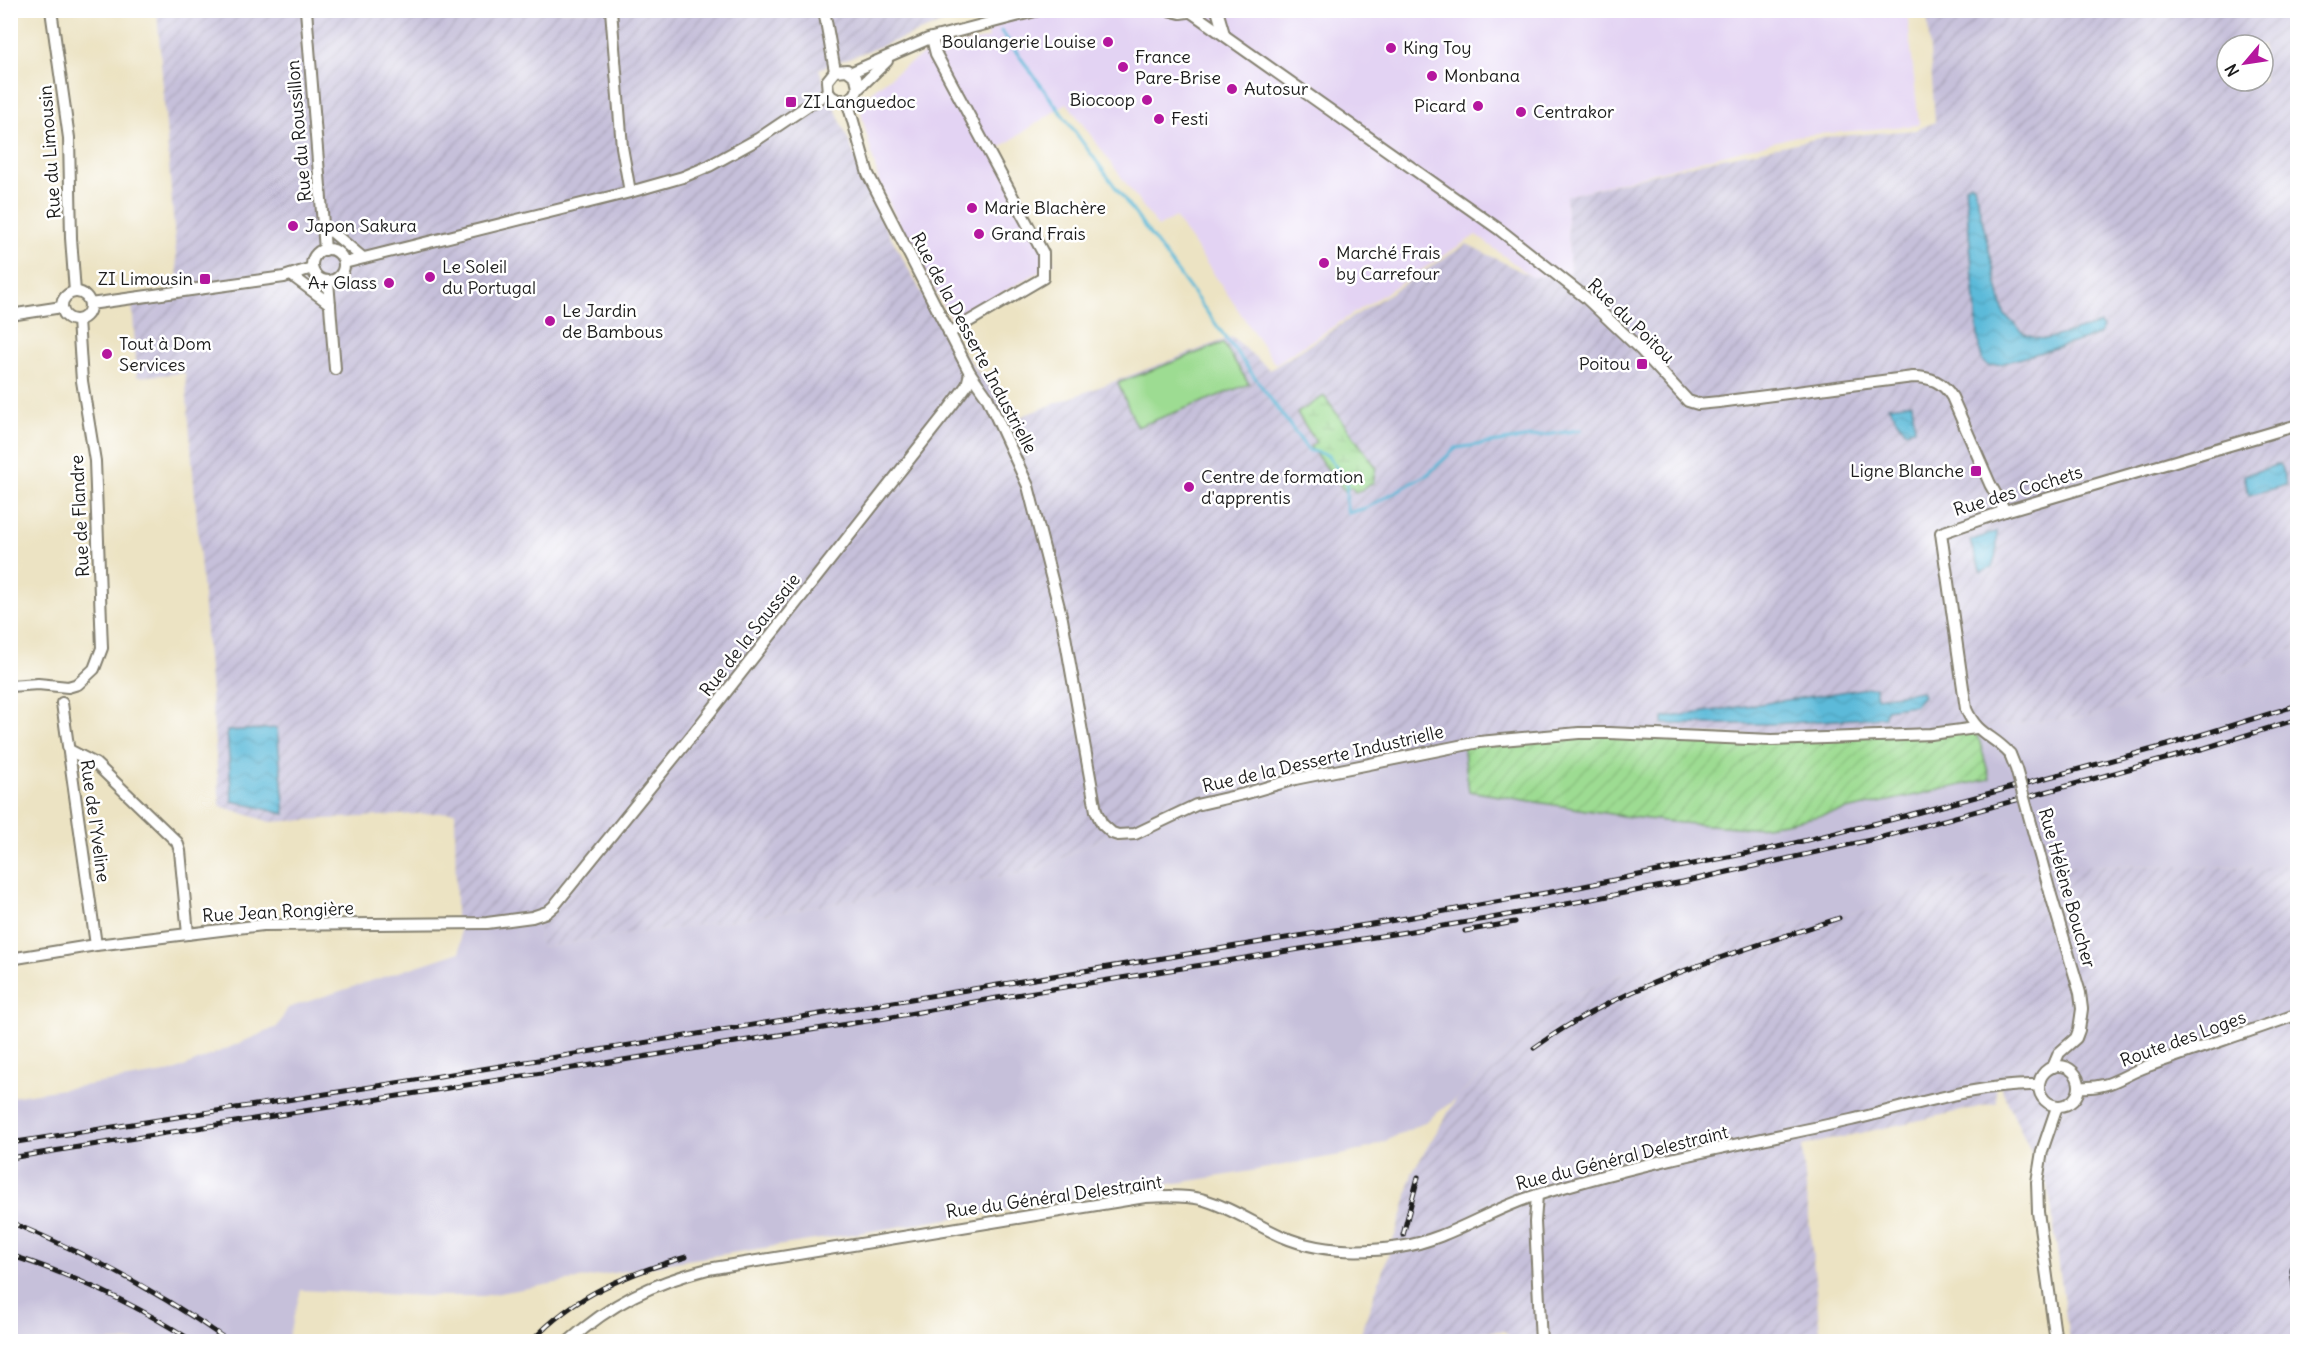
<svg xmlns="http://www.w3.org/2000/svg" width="2308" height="1352" viewBox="0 0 2308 1352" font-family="Delius,sans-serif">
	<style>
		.built { fill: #e3d3f3 }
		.industrial { fill: url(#industrial-furrows); fill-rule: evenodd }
		.railway { fill: #c6c0da }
		.wetland { fill: url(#wetland-marsh); stroke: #5c7c57; stroke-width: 1.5 }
		.garden { fill: url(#garden-furrows); stroke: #5c7c57; stroke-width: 1.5 }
		.pitch { fill: #9ddc92; stroke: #5c7c57; stroke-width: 1.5 }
		.water { fill: url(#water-waves); stroke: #3c6b7a; stroke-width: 1.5 }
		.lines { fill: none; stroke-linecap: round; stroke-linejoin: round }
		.stream { stroke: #5bbad9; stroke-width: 3 }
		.minor-casing { stroke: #848070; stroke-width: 14 }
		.minor { stroke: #fff; stroke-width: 10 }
		.rail-casing { stroke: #1c1c1c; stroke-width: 5 }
		.rail { stroke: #fff; stroke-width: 3; stroke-dasharray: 9; stroke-linecap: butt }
		.minor-bridge-casing { stroke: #848070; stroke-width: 14; stroke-linecap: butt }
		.minor-bridge { stroke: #fff; stroke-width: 10 }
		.poi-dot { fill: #b5179e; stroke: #fff; stroke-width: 2 }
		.labels { text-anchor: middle; stroke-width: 5; stroke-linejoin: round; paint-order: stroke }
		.poi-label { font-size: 18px; fill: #1c1c1c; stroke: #fff; text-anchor: start }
		.street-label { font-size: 18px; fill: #1c1c1c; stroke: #fff }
	</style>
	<defs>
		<pattern id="industrial-furrows" width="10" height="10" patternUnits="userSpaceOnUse" patternTransform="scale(1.5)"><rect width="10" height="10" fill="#c6c0da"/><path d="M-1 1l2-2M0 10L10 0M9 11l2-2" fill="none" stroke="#aaa4ba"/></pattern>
		<pattern id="wetland-marsh" width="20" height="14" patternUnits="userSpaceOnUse" patternTransform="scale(1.5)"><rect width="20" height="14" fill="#9ddc92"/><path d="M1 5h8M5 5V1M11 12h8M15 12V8" fill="none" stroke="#87bc7d"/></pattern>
		<pattern id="garden-furrows" width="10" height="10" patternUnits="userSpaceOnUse" patternTransform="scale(1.5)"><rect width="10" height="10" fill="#9ddc92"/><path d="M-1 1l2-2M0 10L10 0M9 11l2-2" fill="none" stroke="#87bc7d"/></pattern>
		<pattern id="water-waves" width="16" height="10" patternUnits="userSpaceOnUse" patternTransform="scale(1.5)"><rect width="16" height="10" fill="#5bbad9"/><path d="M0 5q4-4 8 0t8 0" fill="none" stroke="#4f9fba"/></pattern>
	</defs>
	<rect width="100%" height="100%" fill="#fff"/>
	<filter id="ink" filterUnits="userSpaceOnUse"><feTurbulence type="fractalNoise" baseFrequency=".0167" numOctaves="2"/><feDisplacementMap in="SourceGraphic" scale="12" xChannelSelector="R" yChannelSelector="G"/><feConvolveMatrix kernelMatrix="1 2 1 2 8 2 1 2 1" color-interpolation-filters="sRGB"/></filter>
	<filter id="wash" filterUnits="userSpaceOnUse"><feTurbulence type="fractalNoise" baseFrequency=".008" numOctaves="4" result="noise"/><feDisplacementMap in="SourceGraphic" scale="24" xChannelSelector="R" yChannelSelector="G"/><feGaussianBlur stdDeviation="1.35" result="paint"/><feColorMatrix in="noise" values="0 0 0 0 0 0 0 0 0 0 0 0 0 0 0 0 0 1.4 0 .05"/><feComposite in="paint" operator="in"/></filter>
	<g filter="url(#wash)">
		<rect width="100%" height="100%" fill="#ece3c3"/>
		<!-- built -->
		<polygon class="built" points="1907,10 1919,125 1796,136 1566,196 1570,274 1532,277 1476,235 1275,364 1175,217 1158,227 1067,103 995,151 1055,263 952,321 900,226 879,182 861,113 871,92 898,71 927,52 989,38 981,11"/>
		<!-- industrial -->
		<g class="industrial">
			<path d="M157 11H967L968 14 819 69 881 219 933 313 1014 419 1232 337 1270 370 1467 244 1532 277 1570 274 1566 196 1708 161 1825 137 1916 130 1935 122 1927 11H2297V648L2095 716 1976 728 1844 737 1609 732 1145 830 1112 833 1038 870 740 919 541 947 538 925 527 927H460L456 917 455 812 270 822 220 806 185 373 137 377 132 300 179 293ZM2227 45H2263V81H2227Z"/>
			<polygon points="2297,861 2297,1341 2069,1341 2049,1190 1995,1075 1997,1103 1802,1146 1821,1341 1515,1342 1504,1331 1483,1332 1436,1341 1367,1342 1368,1336 1361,1333 1403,1212 1412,1173 1456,1099 1519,1035 1548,1011 1571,997 1648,961 1705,943 1875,908 1926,887 1965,878 2084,865 2273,867"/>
		</g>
		<!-- railway -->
		<polygon class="railway" points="2297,648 2297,861 2273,867 2084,865 1965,878 1926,887 1875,908 1705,943 1648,961 1571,997 1548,1011 1519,1035 1456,1099 1422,1124 1372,1147 1346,1154 1234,1174 687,1260 483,1296 425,1296 301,1290 287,1341 11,1342 11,1097 172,1072 277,1027 288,1008 460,952 460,927 527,927 538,924 541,947 740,919 1038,870 1112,833 1118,835 1196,805 1463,744 1751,828 1786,823 1990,779 1976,728 2095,716"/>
		<!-- wetland -->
		<polygon class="wetland" points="1324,396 1376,467 1373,483 1356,493 1351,487 1345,491 1310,447 1316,442 1297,413"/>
		<!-- garden -->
		<polygon class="garden" points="1976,728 1990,779 1786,823 1751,828 1681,823 1623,816 1469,791 1463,744 1579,732 1772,739"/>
		<!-- pitch -->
		<polygon class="pitch" points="1223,343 1249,384 1137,427 1118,383"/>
		<!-- water -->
		<g class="water">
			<polygon points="1970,183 1974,185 2004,314 2025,334 2035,338 2046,339 2100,324 2103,328 2100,333 2093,337 2001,364 1989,366 1983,362 1979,347 1965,186"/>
			<polygon points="1912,403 1915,429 1905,431 1888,406"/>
			<polygon points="2280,464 2287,485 2249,495 2244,475"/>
			<polygon points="1997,531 1997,550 1992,568 1981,572 1970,541"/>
			<polygon points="1875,687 1877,697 1921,691 1923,696 1915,705 1886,709 1885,717 1773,724 1663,724 1663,718"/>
			<polygon points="277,728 285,814 232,801 227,731"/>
		</g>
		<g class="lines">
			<!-- stream -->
			<polyline class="stream" points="1001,31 1308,450 1327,455 1347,482 1346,502 1348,513 1366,508 1428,474 1456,448 1580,430"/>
		</g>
	</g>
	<g filter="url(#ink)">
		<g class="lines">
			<defs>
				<g id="minor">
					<polyline points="51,10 69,138 71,238 75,292"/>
					<polyline points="306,10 325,250"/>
					<polyline points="611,10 622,147 630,192"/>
					<polyline points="824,10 835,71"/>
					<polyline points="1168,10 1180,13 1195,11"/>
					<polyline points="1217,10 1224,34"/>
					<path d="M1191 12 1500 230 1585 297 1641 350 1688 401 1698 404 1719 402 1913 377C1931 377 1943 382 1952 397L1990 484 2005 511"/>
					<polyline points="932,38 936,54 1043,253 1043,278 949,333"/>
					<polyline points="852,72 928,39 1039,10"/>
					<polyline points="858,89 856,77 847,70 835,71 827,81 828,92 832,97 838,100 847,100 855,95 858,89 887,61"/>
					<polyline points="847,100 868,174 970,373 987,397 1028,486 1062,619 1096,811 1102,824 1112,833 1118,835 1135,834 1196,805 1244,794 1295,779 1479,742 1579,733 1609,733 1772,740 1931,734 1976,728"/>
					<polyline points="324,231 332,232 363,258"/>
					<circle cx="328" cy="265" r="16"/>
					<polyline points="344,263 630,192 683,177 709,166 758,139 828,92"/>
					<polyline points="291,275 330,304"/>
					<polyline points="328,281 335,369"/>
					<circle cx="76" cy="306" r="14"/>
					<polyline points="90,304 284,277 312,268"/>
					<polyline points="10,315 62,307"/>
					<polyline points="10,686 38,684 68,687 78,684 94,669 102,648 95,461 82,381 78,320"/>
					<polyline points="62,703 96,945"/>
					<polyline points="69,750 96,764 177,842 180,851 188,934"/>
					<path d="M2010 754C1992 734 1978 736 1966 709L1941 533 2005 511 2298 425"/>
					<polyline points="2050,892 2080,993 2082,1009 2079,1030 2076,1038 2059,1053 2053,1067"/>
					<polyline points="10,959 96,945 263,925 487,923 532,917 547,912 554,906 689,739 949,409 967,385 970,373"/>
					<circle cx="2059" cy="1086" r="20"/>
					<path d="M2079 1087C2111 1089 2120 1076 2148 1066 2198 1048 2248 1032 2298 1014"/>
					<polyline points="1537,1195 1535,1222 1541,1342"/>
					<path d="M568 1342C611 1303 653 1283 708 1269L1145 1197C1163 1196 1183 1195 1201 1199 1230 1207 1254 1224 1281 1236 1318 1252 1361 1253 1400 1247 1448 1240 1488 1210 1534 1196 1637 1163 1746 1143 1851 1120 1908 1107 1981 1083 2038 1085"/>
					<polyline points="2056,1342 2038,1212 2037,1182 2042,1151 2057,1107"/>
				</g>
			</defs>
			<!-- minor casing -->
			<use href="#minor" class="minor-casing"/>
			<!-- minor -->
			<use href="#minor" class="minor"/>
			<defs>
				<g id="rail">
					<polyline points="1465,931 1515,922"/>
					<path d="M1534 1048C1625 982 1734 954 1839 918"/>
					<polyline points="10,1143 409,1081 1384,922 1579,887 1778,847 1894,819 2168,745 2298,705"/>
					<polyline points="10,1158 892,1017 991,999 1486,919 1683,882 1879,838 2205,748 2298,719"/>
					<polyline points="2298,1220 2292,1271 2298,1318"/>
					<path d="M10 1222C90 1255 160 1292 230 1342"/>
					<polyline points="1403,1235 1418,1177"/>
					<path d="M10 1255C76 1276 137 1305 194 1342"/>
					<path d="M531 1342C574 1295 627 1274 686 1257"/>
				</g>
			</defs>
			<!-- rail casing -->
			<use href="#rail" class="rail-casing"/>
			<!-- rail -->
			<use href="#rail" class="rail"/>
			<defs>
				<polyline id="minor-bridge" points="2010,754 2016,769 2050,892"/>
			</defs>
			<!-- minor-bridge casing -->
			<use href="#minor-bridge" class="minor-bridge-casing"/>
			<!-- minor-bridge -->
			<use href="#minor-bridge" class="minor-bridge"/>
		</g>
	</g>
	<!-- markers -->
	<g class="poi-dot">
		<circle cx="1108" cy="42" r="6"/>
		<circle cx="1391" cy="48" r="6"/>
		<circle cx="1123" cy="67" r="6"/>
		<circle cx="1432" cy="76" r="6"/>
		<circle cx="1232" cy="89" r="6"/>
		<circle cx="1147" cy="100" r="6"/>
		<rect x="785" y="96" width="12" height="12" rx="3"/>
		<circle cx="1478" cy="106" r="6"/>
		<circle cx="1521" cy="112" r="6"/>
		<circle cx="1159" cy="119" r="6"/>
		<circle cx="972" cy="208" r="6"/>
		<circle cx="293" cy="226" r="6"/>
		<circle cx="979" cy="234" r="6"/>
		<circle cx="1324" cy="263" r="6"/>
		<circle cx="430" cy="277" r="6"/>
		<rect x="199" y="273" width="12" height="12" rx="3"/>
		<circle cx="389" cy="283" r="6"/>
		<circle cx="550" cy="321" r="6"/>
		<circle cx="107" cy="354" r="6"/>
		<rect x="1636" y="358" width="12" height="12" rx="3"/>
		<rect x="1970" y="465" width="12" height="12" rx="3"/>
		<circle cx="1189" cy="487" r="6"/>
	</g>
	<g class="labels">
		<!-- poi labels -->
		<g class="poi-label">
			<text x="1096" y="48" text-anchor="end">Boulangerie Louise</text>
			<text x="1403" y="54">King Toy</text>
			<text x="1135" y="63">France<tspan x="1135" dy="21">Pare-Brise</tspan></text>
			<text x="1444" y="82">Monbana</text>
			<text x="1244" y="95">Autosur</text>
			<text x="1135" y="106" text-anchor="end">Biocoop</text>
			<text x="803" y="108">ZI Languedoc</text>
			<text x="1466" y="112" text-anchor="end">Picard</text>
			<text x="1533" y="118">Centrakor</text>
			<text x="1171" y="125">Festi</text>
			<text x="984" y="214">Marie Blachère</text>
			<text x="305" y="232">Japon Sakura</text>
			<text x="991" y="240">Grand Frais</text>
			<text x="1336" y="259">Marché Frais<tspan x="1336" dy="21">by Carrefour</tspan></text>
			<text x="442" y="273">Le Soleil<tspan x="442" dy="21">du Portugal</tspan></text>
			<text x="193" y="285" text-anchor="end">ZI Limousin</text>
			<text x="377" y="289" text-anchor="end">A+ Glass</text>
			<text x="562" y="317">Le Jardin<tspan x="562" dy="21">de Bambous</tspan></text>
			<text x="119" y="350">Tout à Dom<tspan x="119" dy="21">Services</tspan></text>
			<text x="1630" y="370" text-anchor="end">Poitou</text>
			<text x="1964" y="477" text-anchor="end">Ligne Blanche</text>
			<text x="1201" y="483">Centre de formation<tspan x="1201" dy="21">d'apprentis</tspan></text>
		</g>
		<!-- street labels -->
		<g class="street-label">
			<text transform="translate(299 131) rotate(-95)" y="6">Rue du Roussillon</text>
			<text transform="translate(50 152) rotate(-94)" y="6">Rue du Limousin</text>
			<text transform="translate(1631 321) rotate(44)" y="6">Rue du Poitou</text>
			<text transform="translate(974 343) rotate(62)" y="6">Rue de la Desserte Industrielle</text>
			<text transform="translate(2018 491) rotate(-17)" y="6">Rue des Cochets</text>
			<text transform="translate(80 516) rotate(-93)" y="6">Rue de Flandre</text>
			<text transform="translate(750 635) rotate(-52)" y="6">Rue de la Saussaie</text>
			<text transform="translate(1323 759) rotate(-13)" y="6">Rue de la Desserte Industrielle</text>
			<text transform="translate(95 821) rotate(82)" y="6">Rue de l'Yveline</text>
			<text transform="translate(2067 888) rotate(74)" y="6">Rue Hélène Boucher</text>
			<text transform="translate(278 912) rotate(-3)" y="6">Rue Jean Rongière</text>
			<text transform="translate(2183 1039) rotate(-20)" y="6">Route des Loges</text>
			<text transform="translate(1622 1158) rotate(-14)" y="6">Rue du Général Delestraint</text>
			<text transform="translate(1054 1197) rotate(-8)" y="6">Rue du Général Delestraint</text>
		</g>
	</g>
	<!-- margin -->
	<rect width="2308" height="1352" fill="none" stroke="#fff" stroke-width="36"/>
	<!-- north arrow -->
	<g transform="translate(2245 63) rotate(241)"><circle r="28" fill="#ffffff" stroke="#a4a4a4" stroke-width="1.5"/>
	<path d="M0-4.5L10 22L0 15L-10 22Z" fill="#b5179e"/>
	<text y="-9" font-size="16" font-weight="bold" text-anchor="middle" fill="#1c1c1c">N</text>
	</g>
</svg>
